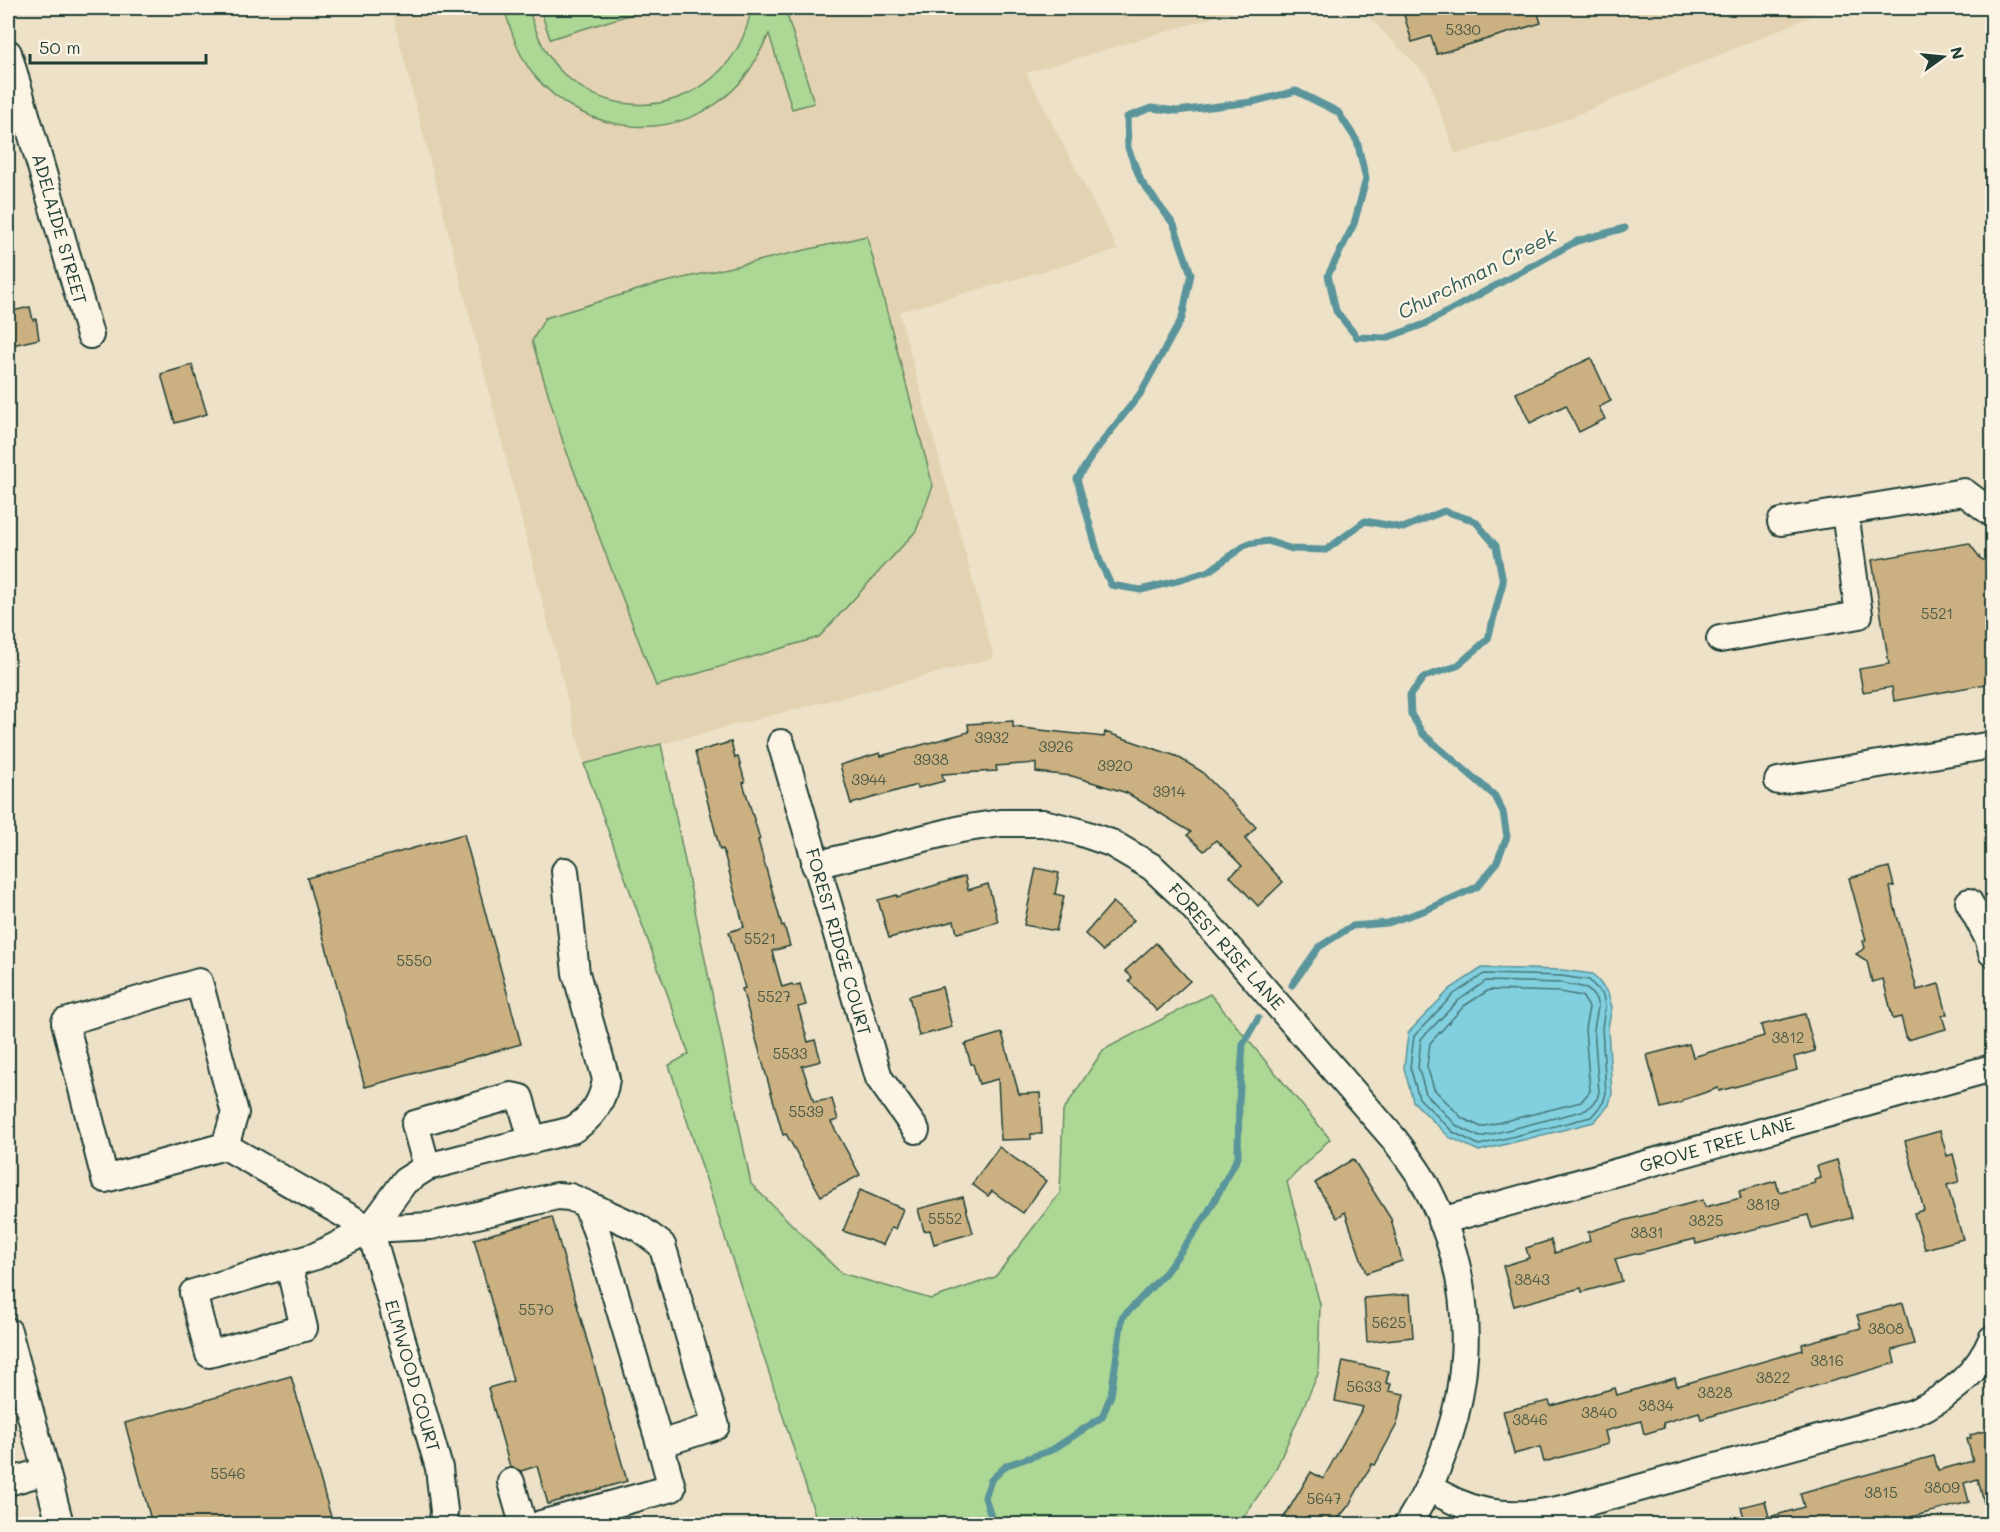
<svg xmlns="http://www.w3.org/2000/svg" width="2000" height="1532" viewBox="0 0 2000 1532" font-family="Mali,sans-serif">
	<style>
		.built { fill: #e3d3b2 }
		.green { fill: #acd794; stroke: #668a64; stroke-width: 1.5 }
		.water { fill: #81cfdf; stroke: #5a959b; stroke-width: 1.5 }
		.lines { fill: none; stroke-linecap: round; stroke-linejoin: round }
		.shore { stroke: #467778; stroke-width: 1.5 }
		.stream { stroke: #5a959b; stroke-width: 7 }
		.building { fill: #cbb181; stroke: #1f3d34; stroke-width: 1.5 }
		.minor-casing { stroke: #1f3d34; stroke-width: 30 }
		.minor { stroke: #fcf5e5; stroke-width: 26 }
		.labels { text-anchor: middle; stroke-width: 4.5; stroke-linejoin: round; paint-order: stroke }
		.number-label { font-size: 15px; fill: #4a5a47 }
		.street-label { font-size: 18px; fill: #1f3d34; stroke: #fcf5e5 }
		.water-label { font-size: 20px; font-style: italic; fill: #335a56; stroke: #fcf5e5 }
	</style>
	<rect width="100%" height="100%" fill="#ede1c7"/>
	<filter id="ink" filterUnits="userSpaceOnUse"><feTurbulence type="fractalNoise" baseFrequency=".0167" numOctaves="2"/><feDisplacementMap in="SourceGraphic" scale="12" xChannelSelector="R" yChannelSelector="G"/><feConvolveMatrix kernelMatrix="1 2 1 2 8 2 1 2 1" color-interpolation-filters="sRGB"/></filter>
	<g filter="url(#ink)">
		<!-- built -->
		<g class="built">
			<polygon points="391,8 1245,8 1026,73 1118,250 899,312 994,658 584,764"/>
			<polygon points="1360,8 1831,8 1543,129 1455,154 1428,77"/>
		</g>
		<!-- green -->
		<g class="green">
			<path d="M504 8H528C536 32 545 58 565 75 632 136 738 97 751 8H785L814 103 792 109 769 34C760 52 752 69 739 84 682 146 585 138 533 74 518 55 511 31 504 8Z"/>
			<polygon points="540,8 652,8 550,39"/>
			<polygon points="867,236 933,486 916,531 819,637 656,686 563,442 532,341 545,318 657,284"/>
			<polygon points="661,744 751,1184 841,1273 931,1299 995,1277 1060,1193 1063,1111 1103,1050 1210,994 1330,1139 1287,1182 1320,1304 1318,1374 1275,1471 1239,1524 818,1524 669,1065 689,1054 584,764"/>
		</g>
		<!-- water -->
		<polygon class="water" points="1482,968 1562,970 1593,974 1608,993 1612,1007 1608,1028 1612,1094 1609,1105 1594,1122 1479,1151 1449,1137 1413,1101 1404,1068 1408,1033 1450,989"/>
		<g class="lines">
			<!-- shore -->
			<g class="shore">
				<polygon points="1484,974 1561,976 1589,980 1603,995 1605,1007 1602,1028 1606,1093 1603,1103 1591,1117 1479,1145 1453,1132 1419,1098 1410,1067 1414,1036 1454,994"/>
				<polygon points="1486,981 1561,983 1587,988 1596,999 1598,1007 1594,1029 1599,1092 1597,1099 1586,1110 1480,1137 1457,1126 1426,1094 1418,1067 1421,1039 1459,1000"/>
				<polygon points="1489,990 1560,992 1582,996 1589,1007 1585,1029 1590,1091 1581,1102 1481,1127 1462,1118 1434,1089 1427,1066 1430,1043 1464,1006"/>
			</g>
			<!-- stream -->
			<g class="stream">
				<polyline points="1292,985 1319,947 1352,926 1388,923 1426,910 1477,887 1496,864 1507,837 1503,812 1495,796 1423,734 1411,714 1410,695 1424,677 1457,666 1488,639 1503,582 1496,546 1475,521 1444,511 1403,528 1365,521 1326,550 1292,549 1268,541 1247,544 1209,571 1184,579 1141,590 1111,585 1100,561 1077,479 1095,451 1140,394 1182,318 1191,274 1174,225 1141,181 1128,148 1127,117 1151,108 1177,111 1252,102 1296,91 1338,112 1357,141 1366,179 1354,224 1328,275 1336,311 1357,337 1386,338 1425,324 1577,241 1625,228"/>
				<polyline points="993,1524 985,1497 991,1480 1007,1465 1052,1450 1102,1417 1111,1395 1122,1318 1166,1272 1206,1216 1238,1157 1239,1101 1243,1044 1258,1018"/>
			</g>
		</g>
		<!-- building -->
		<g class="building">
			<polygon points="1402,8 1536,8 1541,23 1437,54 1431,36 1412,42"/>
			<polygon points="30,307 33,320 36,319 39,339 8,346 8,312"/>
			<polygon points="1591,358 1611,401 1599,407 1605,419 1579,432 1566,405 1530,423 1516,393"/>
			<polygon points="192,365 207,414 175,423 161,374"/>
			<polygon points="1969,543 1981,559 1992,564 1992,683 1894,701 1892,687 1863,692 1859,669 1889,664 1872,560"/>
			<polygon points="1013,721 1013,727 1104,737 1105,732 1176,756 1201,771 1256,827 1245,839 1283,882 1258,906 1230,876 1242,866 1216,840 1204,851 1187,835 1191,832 1127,793 1072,776 1036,772 1036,763 996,766 997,771 942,774 944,781 918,788 917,785 851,804 840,765 880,753 881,756 969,732 968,724"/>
			<polygon points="731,742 735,758 738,757 745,782 743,783 760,839 758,840 782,926 784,925 790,946 772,951 782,987 792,984 793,986 800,984 806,1005 798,1007 808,1042 815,1040 821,1061 802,1066 814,1102 832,1099 838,1120 831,1122 860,1175 821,1196 786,1134 783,1135 742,989 745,988 729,932 744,927 723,849 720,850 695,752"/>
			<polygon points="464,834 521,1044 365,1087 307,878"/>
			<polygon points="1889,867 1894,886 1890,887 1892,897 1917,990 1939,984 1947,1014 1942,1016 1946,1029 1907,1040 1901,1017 1893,1019 1883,979 1872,982 1867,961 1856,954 1865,948 1863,941 1866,940 1849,878"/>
			<polygon points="1036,868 1059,873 1055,894 1064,896 1056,931 1024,925"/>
			<polygon points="965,876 968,890 988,884 998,922 957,933 954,921 889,938 878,900 897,895 897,897"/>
			<polygon points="1113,902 1134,920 1103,951 1085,934"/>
			<polygon points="1156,943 1190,981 1157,1011 1129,981 1132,977 1125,971"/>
			<polygon points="942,987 952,1027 919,1036 909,996"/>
			<polygon points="1805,1014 1815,1051 1794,1057 1797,1070 1719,1091 1718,1088 1683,1100 1683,1102 1661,1108 1647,1055 1689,1044 1693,1057 1764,1036 1761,1025"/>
			<polygon points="1002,1033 1019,1094 1040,1093 1042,1134 1031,1134 1031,1139 1001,1140 998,1079 979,1084 973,1064 971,1064 965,1044"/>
			<polygon points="1940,1131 1947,1156 1953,1154 1959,1178 1958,1182 1947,1185 1963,1239 1925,1249 1914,1213 1924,1210 1905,1141"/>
			<polygon points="999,1147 1046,1181 1023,1213 992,1191 988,1196 972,1184"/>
			<polygon points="1353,1159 1391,1219 1402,1261 1366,1273 1345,1212 1337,1218 1315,1183"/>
			<polygon points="1837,1160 1852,1218 1812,1228 1808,1215 1696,1244 1695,1239 1615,1259 1622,1281 1582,1292 1581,1288 1514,1306 1503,1266 1529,1258 1526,1248 1551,1240 1555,1253 1590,1241 1588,1232 1623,1221 1703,1200 1705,1207 1741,1198 1739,1191 1776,1181 1779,1192 1815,1183 1814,1180 1821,1178 1817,1166"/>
			<polygon points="860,1190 903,1209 895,1229 891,1228 883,1245 843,1231"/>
			<polygon points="963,1197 973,1233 934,1244 930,1230 924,1231 918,1209"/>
			<polygon points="552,1217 627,1481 548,1504 537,1466 521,1471 510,1467 488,1388 513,1381 474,1239"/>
			<polygon points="1410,1294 1413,1337 1367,1342 1364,1298"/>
			<polygon points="1903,1303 1914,1344 1892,1350 1895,1363 1701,1419 1699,1412 1663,1423 1664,1428 1644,1434 1641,1421 1605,1431 1608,1444 1544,1462 1540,1447 1514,1454 1503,1411 1549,1401 1551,1406 1615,1388 1617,1395 1675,1378 1677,1386 1803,1350 1802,1344 1861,1328 1857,1315"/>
			<polygon points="1343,1361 1389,1371 1386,1383 1391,1384 1389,1391 1404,1394 1397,1424 1375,1465 1372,1464 1349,1505 1334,1524 1280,1524 1311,1472 1323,1479 1363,1407 1335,1401"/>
			<polygon points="291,1376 333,1524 152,1524 125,1423"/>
			<polygon points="1989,1430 1992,1442 1992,1510 1986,1511 1978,1479 1964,1483 1969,1502 1884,1524 1746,1524 1741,1507 1765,1501 1769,1517 1804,1507 1800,1493 1934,1456 1938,1470 1973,1461 1967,1439 1971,1438 1970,1435"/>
		</g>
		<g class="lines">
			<defs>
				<g id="minor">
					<polyline points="8,53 90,335"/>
					<polyline points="1781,522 1964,492 1992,513"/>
					<polyline points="1720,639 1859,615 1845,512"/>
					<polyline points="781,743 879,1078 916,1130"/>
					<polyline points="1778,781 1992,745"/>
					<path d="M815 865 961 829 1001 823H1043L1076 831 1111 843 1152 867 1186 899 1394 1139C1403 1151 1413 1164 1421 1177 1486 1291 1476 1415 1408 1524"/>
					<polyline points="1969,902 1989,940 1992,953"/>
					<polyline points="225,1146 105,1179 65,1022 199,982 235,1113 225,1146 370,1229"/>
					<polyline points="427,1167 415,1124 511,1096 520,1098 532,1139"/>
					<polyline points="1441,1221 1992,1068"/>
					<path d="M370 1229 405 1181 427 1167 572 1130C592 1118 603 1102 606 1079L576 973 565 871"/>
					<polyline points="370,1229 439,1468 444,1511 443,1524"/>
					<polyline points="289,1265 304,1328 209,1354 193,1293 316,1256 370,1229 431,1226 557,1196 570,1197 586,1204 597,1233 660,1444 716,1426 662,1245 639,1228 586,1204"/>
					<polyline points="8,1331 46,1471 8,1482"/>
					<polyline points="46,1471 60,1524"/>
					<polyline points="511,1482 523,1524"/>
					<path d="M1429 1488C1439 1493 1449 1499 1459 1503 1494 1519 1534 1516 1570 1507L1913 1413C1946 1398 1978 1374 1992 1339"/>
					<polyline points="541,1524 672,1488 660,1444"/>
				</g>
			</defs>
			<!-- minor casing -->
			<use href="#minor" class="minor-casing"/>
			<!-- minor -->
			<use href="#minor" class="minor"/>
		</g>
	</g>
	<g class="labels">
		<!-- number labels -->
		<g class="number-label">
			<text x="1463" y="35">5330</text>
			<text x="1937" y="619">5521</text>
			<text x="992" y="743">3932</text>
			<text x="1056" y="752">3926</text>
			<text x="931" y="765">3938</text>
			<text x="1115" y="771">3920</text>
			<text x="869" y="785">3944</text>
			<text x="1169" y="797">3914</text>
			<text x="760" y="944">5521</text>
			<text x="414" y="966">5550</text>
			<text x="774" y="1002">5527</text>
			<text x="1788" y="1043">3812</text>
			<text x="790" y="1059">5533</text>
			<text x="806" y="1117">5539</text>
			<text x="1763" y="1210">3819</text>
			<text x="945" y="1224">5552</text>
			<text x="1706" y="1226">3825</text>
			<text x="1647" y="1238">3831</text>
			<text x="1532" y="1285">3843</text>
			<text x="536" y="1315">5570</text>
			<text x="1389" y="1328">5625</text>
			<text x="1886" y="1334">3808</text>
			<text x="1827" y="1366">3816</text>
			<text x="1773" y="1383">3822</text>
			<text x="1364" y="1392">5633</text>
			<text x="1715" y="1398">3828</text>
			<text x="1656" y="1411">3834</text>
			<text x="1599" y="1418">3840</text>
			<text x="1530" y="1425">3846</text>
			<text x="228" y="1479">5546</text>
			<text x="1942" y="1493">3809</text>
			<text x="1881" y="1498">3815</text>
			<text x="1324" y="1504">5647</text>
		</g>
		<!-- street labels -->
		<g class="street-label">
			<text transform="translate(59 229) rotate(74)" y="6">ADELAIDE STREET</text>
			<text transform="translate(838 942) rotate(74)" y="6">FOREST RIDGE COURT</text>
			<text transform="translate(1226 947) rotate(48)" y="6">FOREST RISE LANE</text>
			<text transform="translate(1717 1145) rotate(-16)" y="6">GROVE TREE LANE</text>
			<text transform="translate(412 1376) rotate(74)" y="6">ELMWOOD COURT</text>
		</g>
		<!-- water labels -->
		<g class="water-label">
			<text transform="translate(1477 274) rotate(-27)" y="7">Churchman Creek</text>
		</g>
	</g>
	<!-- margin -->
	<rect width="2000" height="1532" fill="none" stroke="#fcf5e5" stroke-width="30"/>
	<rect x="15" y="15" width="1970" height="1502" fill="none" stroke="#1f3d34" stroke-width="2" filter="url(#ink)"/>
	<!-- north arrow -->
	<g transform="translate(1943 57) rotate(75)" stroke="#fcf5e5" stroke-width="4.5" paint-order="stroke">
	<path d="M0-4.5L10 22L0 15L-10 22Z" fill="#1f3d34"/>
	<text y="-9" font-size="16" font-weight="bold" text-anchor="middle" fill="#1f3d34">N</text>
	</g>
	<!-- scale -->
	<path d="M30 54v9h176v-9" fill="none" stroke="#1f3d34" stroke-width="3"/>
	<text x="39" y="54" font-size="18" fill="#1f3d34" stroke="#fcf5e5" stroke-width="4.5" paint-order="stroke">50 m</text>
</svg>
